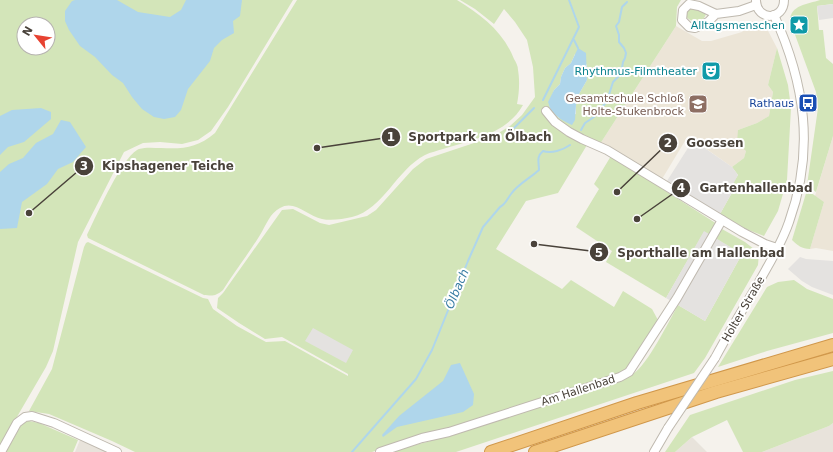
<svg xmlns="http://www.w3.org/2000/svg" width="833" height="452" viewBox="0 0 833 452" font-family="'DejaVu Sans',sans-serif">
	<style>
		.residential { fill: #e8e3db }
		.education { fill: #ece5d7 }
		.green { fill: #d3e5b9; fill-rule: evenodd }
		.parking { fill: #e4e2e0 }
		.water { fill: #afd6eb }
		.lines { fill: none; stroke-linecap: round; stroke-linejoin: round }
		.stream { stroke: #afd6eb; stroke-width: 2 }
		.minor-casing { stroke: #bfb9af; stroke-width: 10 }
		.highway-casing { stroke: #d0974a; stroke-width: 14 }
		.minor { stroke: #fff; stroke-width: 8 }
		.highway { stroke: #f1c37a; stroke-width: 12 }
		.minor-bridge-casing { stroke: #bfb9af; stroke-width: 10; stroke-linecap: butt }
		.minor-bridge { stroke: #fff; stroke-width: 8 }
		.labels { text-anchor: middle; stroke-width: 4; stroke-linejoin: round; paint-order: stroke }
		.culture-label { font-size: 11px; fill: #0d838f; stroke: #fff; text-anchor: end }
		.education-label { font-size: 11px; fill: #785e54; stroke: #fff; text-anchor: end }
		.transit-label { font-size: 11px; fill: #164399; stroke: #fff; text-anchor: end }
		.street-label { font-size: 11px; fill: #49423a; stroke: #fff }
		.water-label { font-size: 12px; font-style: italic; fill: #3a7da4; stroke: #fff }
		.leader { fill: none; stroke: #49423a; stroke-width: 1.5 }
		.callout-dot { fill: #49423a; stroke: #fff; stroke-width: 1.5 }
		.mark-label { font-size: 12px; text-anchor: middle; font-weight: bold; fill: #fff }
		.callout-label { font-size: 12px; text-anchor: middle; font-weight: bold; fill: #49423a; stroke: #fff; stroke-width: 4; stroke-linejoin: round; paint-order: stroke }
	</style>
	<rect width="100%" height="100%" fill="#f5f2ec"/>
	<!-- residential -->
	<g class="residential">
		<polygon points="833,423 833,452 762,452 829,426"/>
		<polygon points="692,437 707,452 675,452"/>
		<polygon points="80,440 108,452 75,452"/>
	</g>
	<!-- education -->
	<g class="education">
		<polygon points="752,21 759,22 766,27 777,48 768,85 773,92 769,116 757,123 738,130 746,151 744,158 732,167 688,136 662,179 600,144 676,26 702,41 711,41 742,32"/>
		<polygon points="833,136 833,251 816,248 810,249 824,202 815,196"/>
	</g>
	<!-- green -->
	<g class="green">
		<path d="M0 0H293L228 107 211 131 198 140 182 144 160 142 143 143 124 152 78 242 53 351 46 367 0 446ZM24 24H48V48H24Z"/>
		<path d="M297 0H457C481 15 503 31 514 59 516 62 518 66 518 70 520 81 519 94 517 104L523 105C507 134 471 140 443 149 437 151 431 152 425 155 396 170 384 209 352 217 343 219 331 221 322 219 308 216 294 199 280 208 270 213 266 225 260 235 249 253 235 271 223 290 216 296 213 296 204 295L88 238 87 235C96 217 122 156 139 149 146 147 154 148 161 148 184 149 197 148 215 133Z"/>
		<path d="M460 0H681L677 7 676 26 600 144 545 115 587 145 558 193 526 201 496 249 562 289 571 280 614 307 623 291 652 309 659 322 627 371 451 429 422 435 372 452H135L112 441 49 414 29 411 52 369 84 247 86 243 88 242 203 298 208 299 213 309 237 326 266 342 285 341 348 376V374L282 337 265 339 239 323 217 308 218 298 223 293 282 210 293 209 320 223 329 225 367 216 376 210 413 169 426 159 492 137 510 126 522 115 535 97 533 67 527 40 515 22 504 9 494 24 475 9ZM575 54 587 65V80L579 94 576 104V114L559 118 550 108 549 104 554 90 560 84 561 77 565 68 571 63Z"/>
		<path d="M820 0H833V4L817 6 819 30H823L826 58 833 64V136L816 192 807 185 818 108 816 92 790 21C790 5 808 4 820 0Z"/>
		<path d="M693 8 700 9 706 13C704 30 672 17 693 8Z"/>
		<polygon points="777,48 788,85 791,108 787,180 778,211 764,236 746,229 720,214 734,189 731,186 738,175 732,167 744,158 746,151 737,143 738,130 757,123 769,116 773,92 768,85"/>
		<polygon points="611,156 717,224 710,235 704,232 666,298 606,262 612,251 576,227 599,189 594,184"/>
		<path d="M807 190 824 202 810 249C802 249 797 245 792 240Z"/>
		<path d="M722 229 745 242 759 253 758 265 705 358 694 373 456 452H386L427 442 621 380C625 378 629 377 633 374 648 364 668 323 678 305L705 321 742 254 716 239Z"/>
		<polygon points="794,280 807,289 833,299 833,333 767,351 718,367 767,287 778,282"/>
		<polygon points="833,371 833,423 829,426 762,452 743,452 727,420 692,437 675,452 665,452 690,415 795,380"/>
		<polygon points="29,421 39,423 78,440 73,452 6,452 23,422"/>
	</g>
	<!-- parking -->
	<g class="parking">
		<polygon points="833,4 833,18 819,20 817,6"/>
		<polygon points="693,140 732,167 738,175 732,186 734,189 720,214 667,181"/>
		<polygon points="704,231 742,254 705,321 666,298"/>
		<polygon points="800,257 806,259 833,261 833,295 812,287 802,281 788,269"/>
		<polygon points="313,328 353,350 346,363 305,341"/>
	</g>
	<!-- water -->
	<g class="water">
		<polygon points="75,0 117,0 138,12 170,17 181,10 186,0 242,0 240,16 233,21 234,33 222,40 214,48 210,61 188,89 181,110 175,117 164,119 154,117 142,109 132,97 123,83 112,75 95,57 80,46 69,30 65,21 65,11 72,1"/>
		<path d="M578 48 586 53 587 80 579 94 576 105 575 120 572 125C565 122 554 116 550 108 549 106 549 104 548 102L554 90 560 84 561 77 565 68 571 63Z"/>
		<polygon points="41,108 51,112 51,119 24,142 8,147 0,155 0,116 12,110"/>
		<polygon points="61,120 70,122 86,147 73,162 58,169 47,184 22,202 17,228 0,229 0,172 9,164 23,158 36,143 53,134"/>
		<polygon points="460,363 474,394 473,405 463,412 397,427 383,437 382,435 399,416 443,381 451,365"/>
	</g>
	<g class="lines">
		<!-- stream -->
		<g class="stream">
			<polyline points="574,40 578,48"/>
			<polyline points="543,100 579,27 569,0"/>
			<polyline points="514,128 534,108"/>
			<polyline points="581,130 585,123 594,117 607,101 613,82 621,74 623,62 625,58 626,53 624,48 619,42 619,35 616,26 619,22 622,7 627,2"/>
			<path d="M352 452 416 379 432 350 468 261 483 227 500 207C506 204 507 199 511 194 518 184 529 179 539 170 539 162 536 157 543 151 551 154 563 150 570 145"/>
		</g>
		<defs>
			<g id="minor">
				<path d="M756 1C757 21 784 21 784 0"/>
				<polyline points="716,14 699,6 689,4 683,10 682,20 689,27 695,28 708,22 716,14 739,11 756,5"/>
				<polyline points="546,111 555,122 569,132 582,139 607,150 742,232 765,244 777,248"/>
				<path d="M715 358C729 332 744 307 759 282 770 262 782 243 789 222 815 150 805 83 774 15"/>
				<polyline points="1,452 17,423 25,417 32,416 54,423 117,452"/>
				<polyline points="380,452 422,438 449,432 620,377 629,372 677,298 722,220"/>
				<polyline points="654,452 668,428"/>
			</g>
			<g id="highway">
				<polyline points="491,452 637,403 833,345"/>
				<polyline points="535,452 716,392 833,359"/>
			</g>
		</defs>
		<!-- minor casing -->
		<use href="#minor" class="minor-casing"/>
		<!-- highway casing -->
		<use href="#highway" class="highway-casing"/>
		<!-- minor -->
		<use href="#minor" class="minor"/>
		<!-- highway -->
		<use href="#highway" class="highway"/>
		<defs>
			<polyline id="minor-bridge" points="668,428 715,358"/>
		</defs>
		<!-- minor-bridge casing -->
		<use href="#minor-bridge" class="minor-bridge-casing"/>
		<!-- minor-bridge -->
		<use href="#minor-bridge" class="minor-bridge"/>
	</g>
	<!-- icons -->
	<defs>
		<symbol id="sight-square" viewBox="-11 -11 22 22"><rect x="-9" y="-9" width="18" height="18" rx="4" fill="#0f9aa8" stroke="#fff"/><path d="M0-6L1.8-2.2L6-1.7L2.9 1.2L3.7 5.4L0 3.3L-3.7 5.4L-2.9 1.2L-6-1.7L-1.8-2.2Z" fill="#fff"/></symbol>
		<symbol id="theatre-square" viewBox="-11 -11 22 22"><rect x="-9" y="-9" width="18" height="18" rx="4" fill="#0f9aa8" stroke="#fff"/><path d="M-5-5.5Q0-4 5-5.5V0Q5 5 0 6Q-5 5-5 0ZM-3.3-2.5H-1v1.5H-3.3ZM1-2.5H3.3v1.5H1ZM-2.8 1Q0 5.5 2.8 1Z" fill="#fff"/></symbol>
		<symbol id="bus-square" viewBox="-11 -11 22 22"><rect x="-9" y="-9" width="18" height="18" rx="4" fill="#1a4fb4" stroke="#fff"/><path d="M-5-6H5V4H4V6H2V4H-2V6H-4V4H-5ZM-3.5-4V0h7V-4ZM-3.5 1.2v1.5H-2V1.2ZM2 1.2v1.5H3.5V1.2Z" fill="#fff"/></symbol>
		<symbol id="school-square" viewBox="-11 -11 22 22"><rect x="-9" y="-9" width="18" height="18" rx="4" fill="#8d6e63" stroke="#fff"/><path d="M0-5L7-2L0 1L-7-2ZM-4 1L0 2.5L4 1V4Q0 6-4 4Z" fill="#fff"/></symbol>
	</defs>
	<g fill-rule="evenodd">
		<use href="#sight-square" x="788" y="14" width="22" height="22"/>
		<use href="#theatre-square" x="700" y="60" width="22" height="22"/>
		<use href="#bus-square" x="797" y="92" width="22" height="22"/>
		<use href="#school-square" x="687" y="93" width="22" height="22"/>
	</g>
	<g class="labels">
		<!-- culture labels -->
		<g class="culture-label">
			<text x="785" y="29">Alltagsmenschen</text>
			<text x="697" y="75">Rhythmus-Filmtheater</text>
		</g>
		<!-- education labels -->
		<g class="education-label">
			<text x="684" y="102">Gesamtschule Schloß<tspan x="684" dy="13">Holte-Stukenbrock</tspan></text>
		</g>
		<!-- transit labels -->
		<g class="transit-label">
			<text x="794" y="107">Rathaus</text>
		</g>
		<!-- street labels -->
		<g class="street-label">
			<text transform="translate(743 309) rotate(-60)" y="4">Holter Straße</text>
			<text transform="translate(578 390) rotate(-18)" y="4">Am Hallenbad</text>
		</g>
		<!-- water labels -->
		<g class="water-label">
			<text transform="translate(457 289) rotate(-67)" y="4">Ölbach</text>
		</g>
	</g>
	<!-- callouts -->
	<path class="leader" d="M317 148L391 137M617 192L668 143M29 213L84 166M637 219L681 188M534 244L599 252"/>
	<g class="callout-dot">
		<circle cx="317" cy="148" r="4"/>
		<circle cx="617" cy="192" r="4"/>
		<circle cx="29" cy="213" r="4"/>
		<circle cx="637" cy="219" r="4"/>
		<circle cx="534" cy="244" r="4"/>
		<circle cx="391" cy="137" r="10"/>
		<circle cx="668" cy="143" r="10"/>
		<circle cx="84" cy="166" r="10"/>
		<circle cx="681" cy="188" r="10"/>
		<circle cx="599" cy="252" r="10"/>
	</g>
	<g class="mark-label">
		<text x="391" y="141">1</text>
		<text x="668" y="147">2</text>
		<text x="84" y="170">3</text>
		<text x="681" y="192">4</text>
		<text x="599" y="257">5</text>
	</g>
	<g class="callout-label">
		<text x="480" y="141">Sportpark am Ölbach</text>
		<text x="715" y="147">Goossen</text>
		<text x="168" y="170">Kipshagener Teiche</text>
		<text x="756" y="192">Gartenhallenbad</text>
		<text x="701" y="257">Sporthalle am Hallenbad</text>
	</g>
	<!-- north arrow -->
	<g transform="translate(36 36) rotate(300)"><circle r="19" fill="#ffffff" stroke="#b6b3b0"/>
	<path d="M0-3L7 15L0 10L-7 15Z" fill="#e74231"/>
	<text y="-6" font-size="11" font-weight="bold" text-anchor="middle" fill="#49423a">N</text>
	</g>
</svg>
